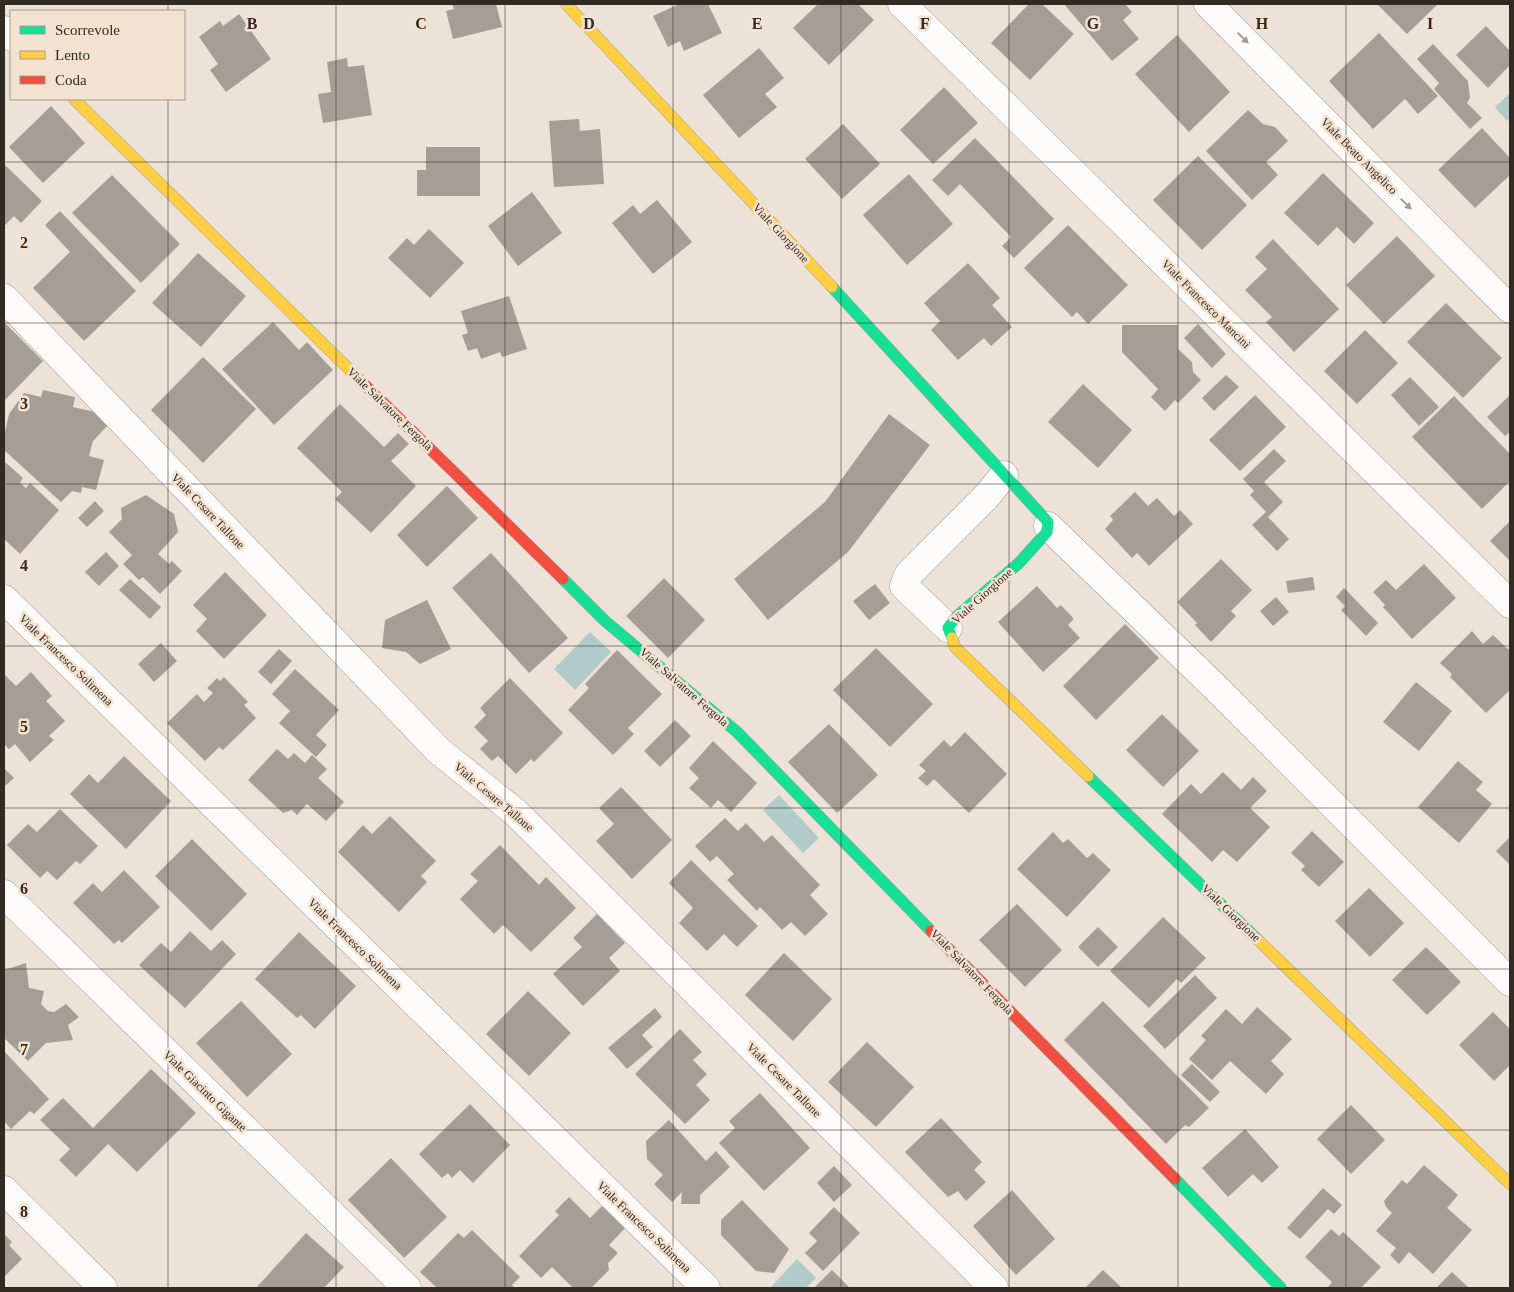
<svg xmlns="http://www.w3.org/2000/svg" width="1514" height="1292" viewBox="0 0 1514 1292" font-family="Georgia,serif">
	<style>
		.water { fill: #b0cbc9 }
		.building { fill: #a69e96 }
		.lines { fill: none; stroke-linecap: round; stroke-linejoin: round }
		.street-casing { stroke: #a39c94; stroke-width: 29 }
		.fast-casing { stroke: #a39c94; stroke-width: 12 }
		.slow-casing { stroke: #a39c94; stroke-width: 12 }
		.jam-casing { stroke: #a39c94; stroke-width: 12 }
		.street { stroke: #fcfbf9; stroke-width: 28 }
		.fast { stroke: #16e098; stroke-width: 11 }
		.slow { stroke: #ffcf43; stroke-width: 11 }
		.jam { stroke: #f24e42; stroke-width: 11 }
		.oneway { fill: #a19d99 }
		.grid { fill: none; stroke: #322b24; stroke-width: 1; stroke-opacity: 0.55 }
		.labels { text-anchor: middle; stroke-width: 5; stroke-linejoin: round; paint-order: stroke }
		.street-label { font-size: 12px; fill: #322b24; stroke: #f4e2d0 }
		.grid-label { font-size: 16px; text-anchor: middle; font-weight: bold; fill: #322b24; stroke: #f4e2d0; stroke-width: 5; stroke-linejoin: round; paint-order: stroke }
	</style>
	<rect width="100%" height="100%" fill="#ece2d8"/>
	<!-- water -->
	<g class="water">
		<polygon points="1510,93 1510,118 1507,121 1495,107"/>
		<polygon points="590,632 611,652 575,690 554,669"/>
		<polygon points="779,795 819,838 803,853 763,810"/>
		<polygon points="797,1259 816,1278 806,1288 770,1288"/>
	</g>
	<!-- building -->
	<g class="building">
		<polygon points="452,4 496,4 502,27 453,39 446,11 454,9"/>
		<polygon points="679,4 708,4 722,33 684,51 680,41 668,47 653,16"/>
		<polygon points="818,4 858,4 874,20 829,65 793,28"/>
		<polygon points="1029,4 1042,4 1074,34 1030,80 991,43"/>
		<polygon points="1064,4 1125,4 1132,12 1123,20 1139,39 1112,61"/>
		<polygon points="1377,4 1438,4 1407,34"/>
		<polygon points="239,14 271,59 226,92 210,70 218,64 199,37 220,21 223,26"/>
		<polygon points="1486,26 1510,51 1510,65 1488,88 1456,55"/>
		<polygon points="1379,33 1438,96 1418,114 1405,99 1373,129 1329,81"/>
		<polygon points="1177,35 1230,92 1189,132 1135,74"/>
		<polygon points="1433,44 1468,81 1470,98 1467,103 1482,118 1470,129 1434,89 1439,83 1417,59"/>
		<polygon points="759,48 784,78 765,94 777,107 739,138 703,95"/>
		<polygon points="347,58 348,67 364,65 372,115 323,123 318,94 331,92 327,62"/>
		<polygon points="944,87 978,123 933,164 900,130"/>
		<polygon points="51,106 85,143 43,183 9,147"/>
		<polygon points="1248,110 1263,124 1275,127 1288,141 1266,162 1278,175 1252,200 1206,151"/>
		<polygon points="579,119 580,131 600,129 604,184 554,187 549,121"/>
		<polygon points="843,124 880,164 842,199 805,159"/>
		<polygon points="1482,128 1510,158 1510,175 1475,208 1438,170"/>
		<polygon points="975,138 1054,219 1014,258 1002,246 1011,237 960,184 948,196 932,180"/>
		<polygon points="426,147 480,147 480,196 417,196 417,170 426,170"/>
		<polygon points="1198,156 1247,205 1202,250 1153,200"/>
		<polygon points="4,164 42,201 21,223 14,216 4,226"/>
		<polygon points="1323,173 1374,223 1354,244 1337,227 1318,246 1284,213"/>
		<polygon points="909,174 953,224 907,265 863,215"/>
		<polygon points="112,175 180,244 141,283 72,213"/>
		<polygon points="532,192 562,233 518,266 488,226"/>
		<polygon points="657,200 692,242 653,274 612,223 633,205 640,214"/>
		<polygon points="60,211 136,291 84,341 33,288 70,252 45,225"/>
		<polygon points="1068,225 1128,285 1088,324 1077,312 1072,317 1024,268"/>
		<polygon points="429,229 464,263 430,298 388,258 407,238 414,245"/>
		<polygon points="1397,236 1435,276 1384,324 1346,285"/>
		<polygon points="1273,239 1339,309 1294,352 1266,322 1272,317 1245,290 1267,269 1255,257"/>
		<polygon points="198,253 246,296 201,347 152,303"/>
		<polygon points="968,263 1000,298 992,305 1012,327 991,346 984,338 958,360 931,330 940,321 924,303"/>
		<polygon points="509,296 527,349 502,357 500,352 481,359 477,348 468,351 462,335 468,333 461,311"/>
		<polygon points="1446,303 1502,358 1463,398 1407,342"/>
		<polygon points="4,322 43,361 4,401"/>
		<polygon points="273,322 299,350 307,342 333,370 274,425 222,369"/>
		<polygon points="1198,324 1226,354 1212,368 1184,338"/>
		<polygon points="1122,325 1178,325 1178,349 1192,362 1193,372 1201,380 1178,403 1175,400 1165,411 1151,397 1158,389 1122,352"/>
		<polygon points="1365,330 1398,363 1357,404 1324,371"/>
		<polygon points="203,357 256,409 203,463 151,410"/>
		<polygon points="1226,375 1239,387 1214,411 1202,398"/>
		<polygon points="1410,377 1439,407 1419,426 1391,395"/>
		<polygon points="1083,384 1132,430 1098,468 1048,422"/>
		<polygon points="43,390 75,397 73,407 95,412 108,425 93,441 89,456 104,460 96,490 82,487 81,493 72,491 61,502 4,450 4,436 9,414 24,393 41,397"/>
		<polygon points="1255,395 1286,427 1240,471 1209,440"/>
		<polygon points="1510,395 1510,432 1505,436 1487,417"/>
		<polygon points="1454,396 1510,454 1510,481 1482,509 1412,437"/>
		<polygon points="340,404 384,447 398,433 409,444 391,461 416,486 371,533 335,499 342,492 297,448"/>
		<polygon points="889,414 930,445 848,552 768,620 734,579 825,502"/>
		<polygon points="1274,449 1286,461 1264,482 1283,502 1268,517 1289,539 1277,551 1252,525 1266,512 1250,495 1254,491 1243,479"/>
		<polygon points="4,461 23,478 20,483 26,488 30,483 59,510 20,554 4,539"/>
		<polygon points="447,486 478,518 427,567 397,535"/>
		<polygon points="1135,492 1148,506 1157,498 1174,516 1180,510 1193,524 1149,566 1137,553 1132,558 1105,529 1113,520 1110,516"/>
		<polygon points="146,495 174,514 178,532 158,554 169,564 172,561 182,571 160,594 143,577 139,580 123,564 132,555 109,532 122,519 121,508"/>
		<polygon points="95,501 104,511 87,527 78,518"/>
		<polygon points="1510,521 1510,561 1490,541"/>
		<polygon points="106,552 119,566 99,586 85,572"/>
		<polygon points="491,553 568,638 529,673 452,588"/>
		<polygon points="1221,559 1252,590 1231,611 1236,616 1211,642 1195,625 1197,623 1177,602"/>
		<polygon points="1424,564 1456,598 1412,639 1383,607 1385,605 1373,592 1386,580 1396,590"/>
		<polygon points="225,572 267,615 224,659 196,631 207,619 193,605"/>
		<polygon points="1313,577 1315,590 1288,593 1286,581"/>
		<polygon points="664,578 705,620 668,658 626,616"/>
		<polygon points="130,579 161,607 150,619 119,590"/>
		<polygon points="875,584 890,603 869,620 853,601"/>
		<polygon points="1037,586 1057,608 1061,605 1074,619 1068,625 1080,638 1043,672 998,622"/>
		<polygon points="1344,588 1378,623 1366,636 1341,610 1345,606 1336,597"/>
		<polygon points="1276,597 1289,612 1273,626 1260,611"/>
		<polygon points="427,600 451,649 420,664 406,652 382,648 385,620"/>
		<polygon points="1125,624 1159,658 1096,720 1063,686"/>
		<polygon points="1472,631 1483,644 1493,635 1510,651 1510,690 1486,713 1450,677 1452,674 1440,663"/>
		<polygon points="161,643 177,661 154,682 138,664"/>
		<polygon points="876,648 933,704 890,747 833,690"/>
		<polygon points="279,649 292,661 271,684 258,672"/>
		<polygon points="617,650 662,694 628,728 634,734 613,755 568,710 589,688 585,684"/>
		<polygon points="295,669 339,710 316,735 327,745 316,757 279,723 290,711 272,694"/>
		<polygon points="31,672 52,696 46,701 65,721 49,736 54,740 30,762 15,744 9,749 4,744 4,674 16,686"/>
		<polygon points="224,677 248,702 244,705 256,718 223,750 219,747 205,761 167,723 197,694 204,702 213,693 207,688 217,678 220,681"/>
		<polygon points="510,678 563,733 534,762 531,759 516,774 498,756 492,761 480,749 488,741 474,727 486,715 480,708"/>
		<polygon points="1416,682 1452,711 1419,751 1383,722"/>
		<polygon points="1162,714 1199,751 1163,787 1126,750"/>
		<polygon points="675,720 691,736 660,767 644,751"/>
		<polygon points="829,724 878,775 837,813 788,762"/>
		<polygon points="965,732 1007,774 969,813 934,779 927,786 918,778 926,771 919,765 944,740 951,747"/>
		<polygon points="713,741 757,783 731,812 718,800 711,808 689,788 699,778 689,768"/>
		<polygon points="277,749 288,759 294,753 305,763 312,755 327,769 318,778 344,802 326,821 307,804 297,815 292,810 283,813 248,780"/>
		<polygon points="124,756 171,801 126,849 70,794 89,774 98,783"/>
		<polygon points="1458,761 1483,782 1476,790 1492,804 1459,843 1418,807"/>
		<polygon points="4,768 14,778 4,787"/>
		<polygon points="1223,772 1241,790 1253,777 1267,791 1250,808 1270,827 1237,862 1223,850 1212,862 1162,814 1191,784 1201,794"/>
		<polygon points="621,787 672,840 632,879 596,841 614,824 599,808"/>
		<polygon points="60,809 98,846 80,864 76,861 57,880 47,871 40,878 7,845 28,824 37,832"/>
		<polygon points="390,816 436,861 421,876 427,882 399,912 338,852 363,825 372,834"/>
		<polygon points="725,818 738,831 746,823 764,842 772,835 820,885 810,895 828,914 805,936 791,922 782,930 760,907 757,911 727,880 734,874 717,856 710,862 695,846"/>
		<polygon points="1312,831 1344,862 1319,887 1301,870 1305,866 1291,853"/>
		<polygon points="1053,832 1063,843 1068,839 1087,858 1093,853 1111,870 1067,917 1017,869"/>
		<polygon points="1510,837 1510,865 1496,851"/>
		<polygon points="192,839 247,894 211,931 155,876"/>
		<polygon points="500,845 539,885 546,877 576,908 531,952 503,925 494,934 460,899 478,881 470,874"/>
		<polygon points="691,860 758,926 737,947 724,934 707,951 679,923 693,908 669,883"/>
		<polygon points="124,870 160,907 122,943 119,940 114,944 73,903 93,883 102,892"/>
		<polygon points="1369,888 1404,923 1370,957 1335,921"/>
		<polygon points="1017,904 1062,950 1025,987 979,940"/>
		<polygon points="597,914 625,943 609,958 620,971 583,1006 553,974 582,947 573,938"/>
		<polygon points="1163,917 1206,958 1181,983 1177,979 1149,1008 1110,971"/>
		<polygon points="1098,927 1118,947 1098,967 1078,947"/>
		<polygon points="190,931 211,951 222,940 236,954 185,1008 139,965 161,943 171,952"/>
		<polygon points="299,932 356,986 315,1029 301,1015 297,1018 255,979"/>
		<polygon points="1426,947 1461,982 1427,1015 1392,980"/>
		<polygon points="784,953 832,999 793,1041 745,995"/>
		<polygon points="26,963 29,988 44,991 41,1004 48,1011 54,1012 66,1004 79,1017 68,1025 73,1040 46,1043 28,1061 4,1038 4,970"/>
		<polygon points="1195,975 1217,998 1165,1049 1143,1026"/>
		<polygon points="528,991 571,1033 529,1076 486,1034"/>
		<polygon points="241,1001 292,1054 247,1097 196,1043"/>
		<polygon points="1103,1001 1209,1108 1189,1127 1185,1125 1166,1144 1064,1040"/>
		<polygon points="1257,1007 1292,1039 1271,1061 1284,1074 1266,1094 1230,1061 1212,1080 1189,1059 1206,1040 1201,1036 1226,1009 1242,1024"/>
		<polygon points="655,1008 662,1017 642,1035 653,1047 627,1069 608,1048"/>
		<polygon points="1493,1012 1510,1029 1510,1065 1494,1081 1459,1045"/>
		<polygon points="680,1029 702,1052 693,1060 707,1074 696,1085 710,1100 685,1124 635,1074"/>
		<polygon points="867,1042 914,1087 876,1127 828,1082"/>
		<polygon points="4,1051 49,1099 34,1114 30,1111 11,1129 4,1121"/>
		<polygon points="1192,1064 1220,1092 1210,1102 1181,1075"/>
		<polygon points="151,1069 196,1113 137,1172 108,1144 76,1177 59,1160 70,1149 40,1120 63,1098 93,1128"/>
		<polygon points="760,1093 810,1148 764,1191 719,1143 735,1128 729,1121"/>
		<polygon points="470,1104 510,1145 473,1183 460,1170 452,1178 448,1173 442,1178 419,1154"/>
		<polygon points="1351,1105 1385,1140 1351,1174 1317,1139"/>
		<polygon points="941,1118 982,1162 974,1170 986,1182 966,1201 958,1191 948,1197 905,1152"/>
		<polygon points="669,1120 706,1161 716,1151 730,1167 700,1195 700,1204 681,1204 682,1192 672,1202 654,1184 663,1175 647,1159 646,1141"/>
		<polygon points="1245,1129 1279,1167 1262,1183 1253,1174 1228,1197 1202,1168"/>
		<polygon points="391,1158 447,1217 404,1258 348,1200"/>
		<polygon points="1424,1165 1458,1195 1447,1208 1472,1230 1433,1274 1409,1252 1399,1264 1390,1255 1396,1248 1376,1231 1392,1213 1386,1207 1384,1201 1402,1180 1407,1184"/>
		<polygon points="834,1166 852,1185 834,1202 817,1183"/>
		<polygon points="1323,1188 1342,1205 1334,1214 1328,1209 1300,1239 1287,1228"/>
		<polygon points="1012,1190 1055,1239 1016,1275 973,1226"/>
		<polygon points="569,1197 590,1218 605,1203 628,1225 609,1245 618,1253 608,1263 609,1270 591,1288 573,1288 552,1267 541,1278 519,1256 559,1215 555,1211"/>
		<polygon points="742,1200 789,1249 774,1273 756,1271 721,1235 721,1220"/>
		<polygon points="834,1207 860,1233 823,1271 805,1253 817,1241 809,1233"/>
		<polygon points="1331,1229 1339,1236 1343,1232 1381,1267 1361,1288 1329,1288 1328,1287 1332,1282 1305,1257"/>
		<polygon points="472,1230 520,1277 512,1285 515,1288 437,1288 420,1272 458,1233 464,1238"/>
		<polygon points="306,1233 344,1267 324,1288 256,1288"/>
		<polygon points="4,1234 12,1242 9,1245 22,1259 4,1277"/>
		<polygon points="832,1270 850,1288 814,1288"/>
		<polygon points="1103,1270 1122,1288 1085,1288"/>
		<polygon points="1452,1272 1469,1288 1436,1288"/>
	</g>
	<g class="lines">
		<defs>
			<g id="street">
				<polyline points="902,4 1510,604"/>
				<polyline points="1208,4 1510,309"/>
				<polyline points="4,30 11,37"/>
				<polyline points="4,298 439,751 515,812 994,1288"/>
				<polyline points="1048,526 1214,686 1510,982"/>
				<polyline points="4,599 706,1288"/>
				<polyline points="948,628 904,586 908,575 986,497 1004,475"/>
				<polyline points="4,894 407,1288"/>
				<polyline points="4,1190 103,1288"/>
			</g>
			<g id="fast">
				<polyline points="832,287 1048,522 1047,532 1019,563 956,617 948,628 952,638"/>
				<polyline points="563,579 604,620 737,732 931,931"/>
				<polyline points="1088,776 1257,939"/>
				<polyline points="1175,1179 1281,1288"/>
			</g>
			<g id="slow">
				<polyline points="566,4 832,287"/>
				<polyline points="74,99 366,386"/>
				<polyline points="952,638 955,647 1088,776"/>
				<polyline points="1257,939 1510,1184"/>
			</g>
			<g id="jam">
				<polyline points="366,386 563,579"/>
				<polyline points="931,931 1175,1179"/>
			</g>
		</defs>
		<!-- street casing -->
		<use href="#street" class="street-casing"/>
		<!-- fast casing -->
		<use href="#fast" class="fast-casing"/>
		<!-- slow casing -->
		<use href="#slow" class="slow-casing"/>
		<!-- jam casing -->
		<use href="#jam" class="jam-casing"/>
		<!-- street -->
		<use href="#street" class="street"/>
		<!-- fast -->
		<use href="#fast" class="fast"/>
		<!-- slow -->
		<use href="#slow" class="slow"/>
		<!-- jam -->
		<use href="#jam" class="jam"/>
	</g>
	<!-- one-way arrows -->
	<defs><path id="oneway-solid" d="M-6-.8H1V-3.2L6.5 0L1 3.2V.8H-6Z" transform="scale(1.25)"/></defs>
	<g class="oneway">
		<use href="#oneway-solid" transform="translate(1243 38) rotate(45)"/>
		<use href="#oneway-solid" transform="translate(1406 204) rotate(45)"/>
	</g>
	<!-- grid -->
	<path class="grid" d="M168 4V11M336 4V1288M505 4V1288M673 4V1288M841 4V1288M1009 4V1288M1178 4V1288M1346 4V1288M168 99V1288M4 162H1510M4 323H1510M4 484H1510M4 646H1510M4 808H1510M4 969H1510M4 1130H1510"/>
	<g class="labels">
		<!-- street labels -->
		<g class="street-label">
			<text transform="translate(1359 156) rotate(45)" y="4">Viale Beato Angelico</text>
			<text transform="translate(781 233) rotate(47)" y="4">Viale Giorgione</text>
			<text transform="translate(1206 304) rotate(45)" y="4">Viale Francesco Mancini</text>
			<text transform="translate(390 409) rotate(44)" y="4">Viale Salvatore Fergola</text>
			<text transform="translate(208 511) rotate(46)" y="4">Viale Cesare Tallone</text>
			<text transform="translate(982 596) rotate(-42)" y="4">Viale Giorgione</text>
			<text transform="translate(66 660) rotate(44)" y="4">Viale Francesco Solimena</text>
			<text transform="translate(684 687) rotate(41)" y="4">Viale Salvatore Fergola</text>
			<text transform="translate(494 797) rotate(40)" y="4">Viale Cesare Tallone</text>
			<text transform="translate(1231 913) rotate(44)" y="4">Viale Giorgione</text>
			<text transform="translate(355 944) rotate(44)" y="4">Viale Francesco Solimena</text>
			<text transform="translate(972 972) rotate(46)" y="4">Viale Salvatore Fergola</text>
			<text transform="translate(784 1080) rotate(45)" y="4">Viale Cesare Tallone</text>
			<text transform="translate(205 1091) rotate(44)" y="4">Viale Giacinto Gigante</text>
			<text transform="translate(644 1227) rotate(44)" y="4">Viale Francesco Solimena</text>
		</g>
	</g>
	<g class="grid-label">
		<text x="252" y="29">B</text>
		<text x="421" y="29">C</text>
		<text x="589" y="29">D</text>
		<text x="757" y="29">E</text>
		<text x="925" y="29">F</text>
		<text x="1093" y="29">G</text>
		<text x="1262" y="29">H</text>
		<text x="1430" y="29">I</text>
		<text x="24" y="248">2</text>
		<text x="24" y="409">3</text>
		<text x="24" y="571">4</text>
		<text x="24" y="732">5</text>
		<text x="24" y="894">6</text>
		<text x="24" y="1055">7</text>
		<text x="24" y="1217">8</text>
	</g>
	<!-- border -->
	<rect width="1514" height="1292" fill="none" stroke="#322b24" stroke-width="10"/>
	<!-- legend -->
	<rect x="10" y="10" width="175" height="90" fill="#f4e2d0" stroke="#a6998b"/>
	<rect x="20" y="26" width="25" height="8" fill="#16e098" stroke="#a6998b"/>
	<text x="55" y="35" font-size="15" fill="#322b24">Scorrevole</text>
	<rect x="20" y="51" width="25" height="8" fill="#ffcf43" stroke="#a6998b"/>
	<text x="55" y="60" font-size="15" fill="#322b24">Lento</text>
	<rect x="20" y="76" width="25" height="8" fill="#f24e42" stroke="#a6998b"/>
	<text x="55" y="85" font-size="15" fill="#322b24">Coda</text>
</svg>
